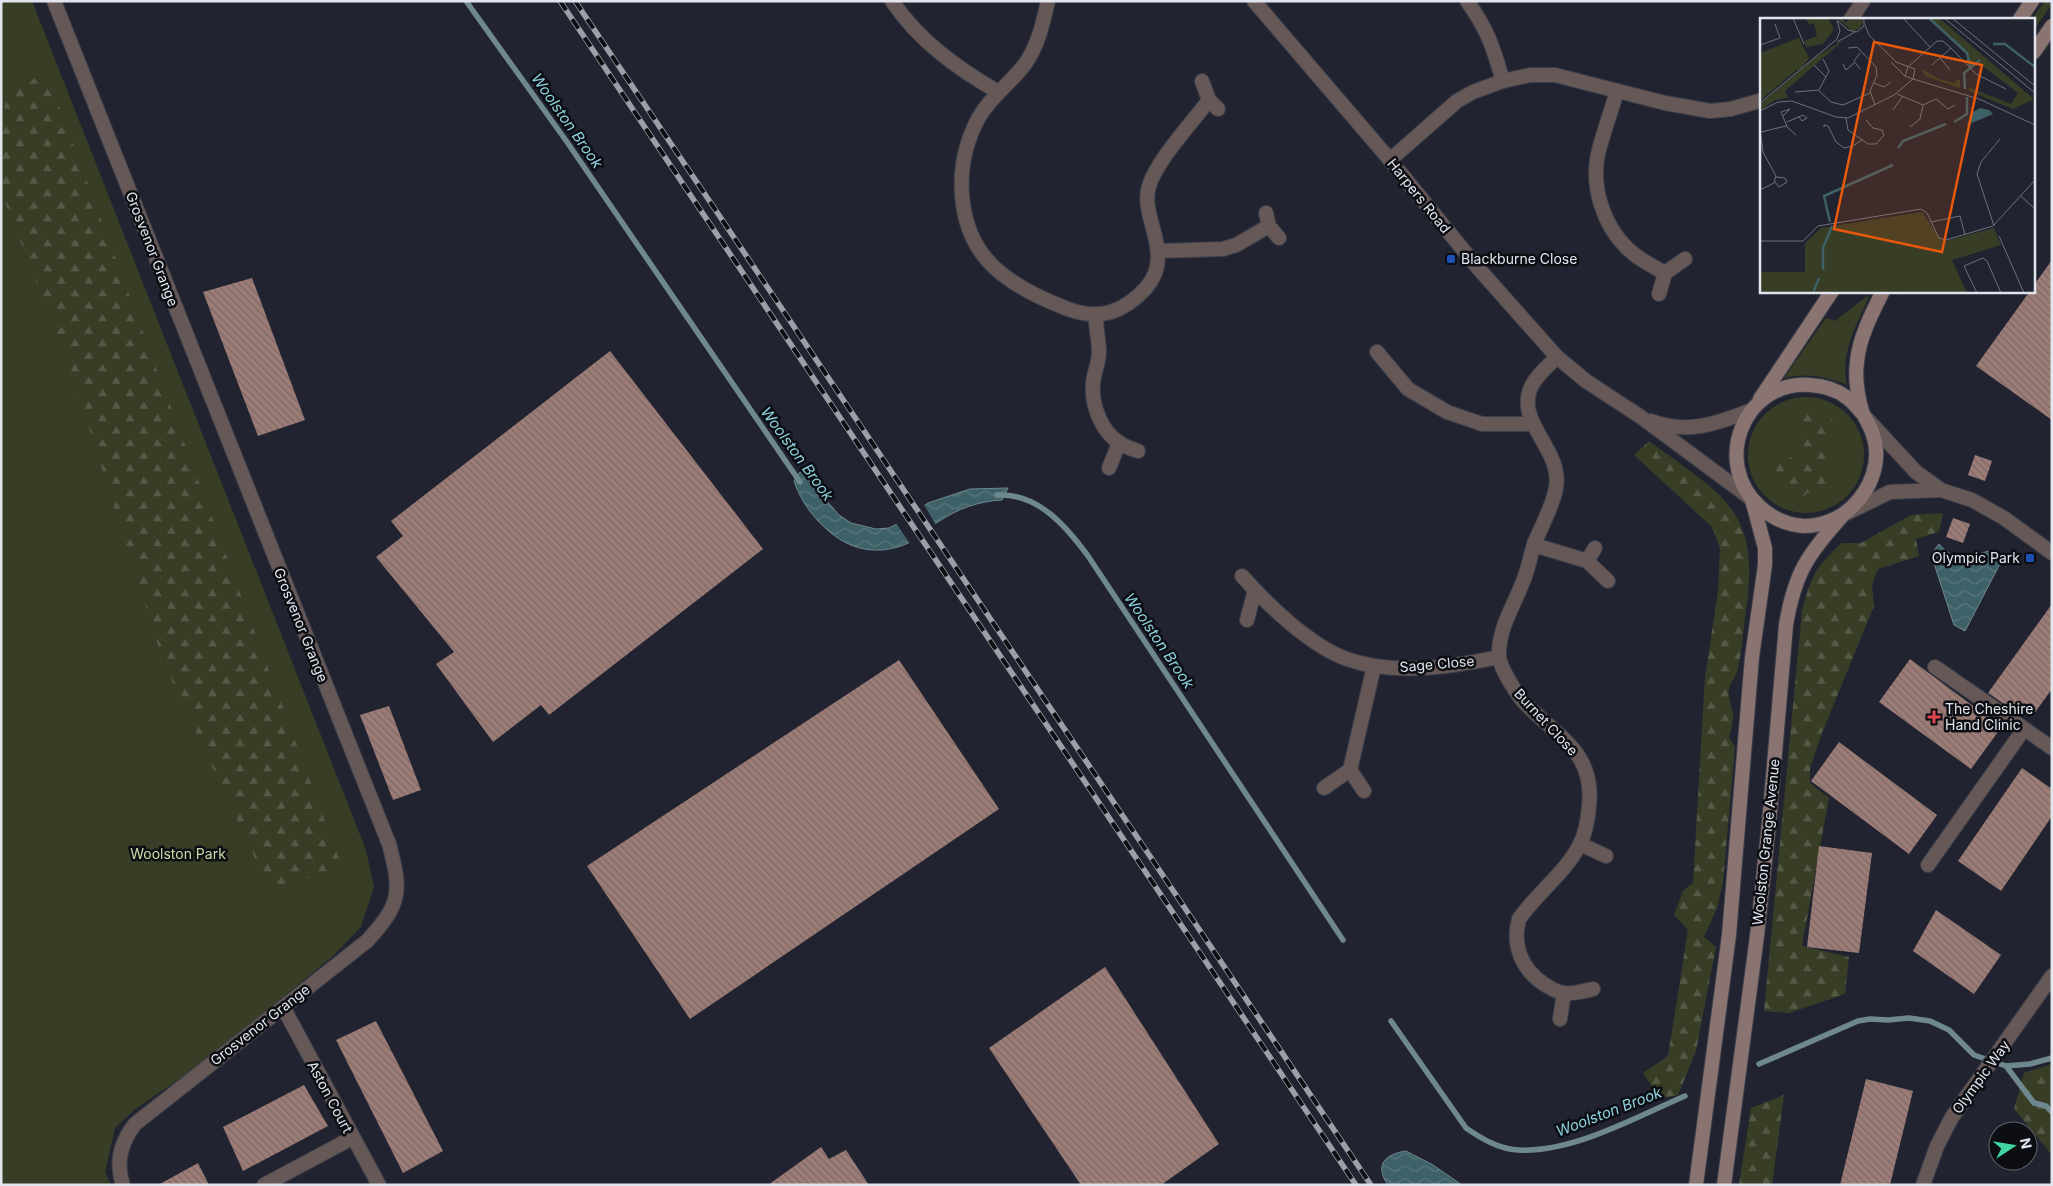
<svg xmlns="http://www.w3.org/2000/svg" width="2053" height="1186" viewBox="0 0 2053 1186" font-family="Inter,sans-serif">
	<style>
		.green { fill: #383e26 }
		.forest { fill: url(#forest-firs) }
		.water { fill: url(#water-waves); stroke: #6f888f }
		.pier { fill: #212430 }
		.lines { fill: none; stroke-linecap: round; stroke-linejoin: round }
		.stream { stroke: #6f888f; stroke-width: 5.5 }
		.building { fill: url(#building-back-hatch) }
		.minor-casing { stroke: #3c3f4a; stroke-width: 16 }
		.tertiary-casing { stroke: #3c3f4a; stroke-width: 16 }
		.secondary-casing { stroke: #3c3f4a; stroke-width: 16 }
		.minor { stroke: #665856; stroke-width: 14 }
		.tertiary { stroke: #665856; stroke-width: 14 }
		.secondary { stroke: #8a7471; stroke-width: 14 }
		.rail-casing { stroke: #9c9fa8; stroke-width: 5.5 }
		.rail { stroke: #0c0e13; stroke-width: 4; stroke-dasharray: 11; stroke-linecap: butt }
		.transit-dot { fill: #1a4fb4; stroke: #0c0e13; stroke-width: 2 }
		.health-dot { fill: #e0444e; stroke: #0c0e13; stroke-width: 2 }
		.labels { text-anchor: middle; stroke-width: 5; stroke-linejoin: round; paint-order: stroke }
		.street-label { font-size: 14px; fill: #e2e5ed; stroke: #0c0e13 }
		.poi-label { font-size: 14px; fill: #e2e5ed; stroke: #0c0e13; text-anchor: start }
		.park-label { font-size: 14px; fill: #cddba6; stroke: #0c0e13 }
		.water-label { font-size: 15px; font-style: italic; fill: #8dd2df; stroke: #0c0e13 }
		.inset-river { fill: none; stroke: #3e6067; stroke-width: 2.5 }
		.inset-road { fill: none; stroke: #6e717c; stroke-width: 1 }
		.view { fill: #e8590c; fill-opacity: 0.15; stroke: #e8590c; stroke-width: 2.5 }
		.inset-edge { fill: none; stroke: #e2e5ed; stroke-width: 2.5 }
	</style>
	<defs>
		<pattern id="forest-firs" width="22" height="20" patternUnits="userSpaceOnUse" patternTransform="scale(1.25)"><rect width="22" height="20" fill="#383e26"/><path d="M5 1l3.5 6h-7zM16 11l3.5 6h-7z" fill="#545a46"/></pattern>
		<pattern id="water-waves" width="16" height="10" patternUnits="userSpaceOnUse" patternTransform="scale(1.25)"><rect width="16" height="10" fill="#3e6067"/><path d="M0 5q4-4 8 0t8 0" fill="none" stroke="#5a777d"/></pattern>
		<pattern id="building-back-hatch" width="6" height="6" patternUnits="userSpaceOnUse" patternTransform="scale(1.25)"><rect width="6" height="6" fill="#9c7c76"/><path d="M-1 5l2 2M0 0l6 6M5-1l2 2" fill="none" stroke="#7d6966"/></pattern>
	</defs>
	<rect width="100%" height="100%" fill="#212430"/>
	<!-- green -->
	<g class="green">
		<polygon points="1,1 32,1 366,850 374,887 361,927 333,956 204,1062 134,1110 115,1128 105,1172 111,1185 1,1185"/>
		<polygon points="2045,1 2052,1 2052,4 2034,30 2034,19 2032,19"/>
		<path d="M1867 296 1869 297C1856 325 1840 354 1847 385 1825 376 1807 373 1784 378L1826 318 1835 321Z"/>
		<circle cx="1806" cy="455" r="58"/>
	</g>
	<!-- forest -->
	<g class="forest">
		<polygon points="46,71 342,867 270,891 163,661 69,365 1,192 1,138 6,97"/>
		<path d="M1815 410 1825 411 1832 417C1833 426 1834 432 1827 438 1825 449 1830 454 1831 465L1826 471 1831 483C1824 492 1819 497 1808 492L1803 497H1795L1786 493 1789 486 1785 481 1781 480 1777 476 1774 459 1780 451H1785L1794 460H1800V457L1796 453V448L1798 446 1795 441 1799 438 1805 437 1806 431 1802 424C1804 416 1808 413 1815 410Z"/>
		<path d="M1649 441C1723 496 1761 509 1746 611 1743 631 1742 653 1737 672 1735 678 1730 683 1729 689 1727 698 1734 710 1733 719 1733 725 1730 732 1729 738L1735 746 1723 882 1717 908 1704 937 1716 947 1696 1051 1678 1095 1660 1099 1643 1073 1668 1056 1688 930 1674 915 1683 891 1693 883 1705 677 1718 591 1720 548 1712 527 1634 455Z"/>
		<path d="M1943 513 1939 532 1916 539 1919 556 1878 569 1872 584 1874 606 1822 733 1810 769V783L1829 798 1802 946 1849 957 1845 994 1789 1013 1764 1011 1802 611C1811 577 1815 567 1842 543H1861L1911 515Z"/>
		<polygon points="2052,1064 2052,1155 2014,1109 2024,1073"/>
		<polygon points="1784,1095 1772,1185 1739,1185 1751,1108"/>
	</g>
	<!-- water -->
	<g class="water">
		<path d="M800 472 818 485 826 500 839 515 851 523 876 529 889 528 901 522 928 503 970 489 1008 488 1002 500C979 501 957 509 938 522 927 528 918 539 906 544 880 555 853 551 831 533 814 519 801 502 794 481Z"/>
		<path d="M1939 544C1957 564 1966 556 1990 551L2003 558 1965 631 1954 625 1931 554Z"/>
		<path d="M1406 1151 1433 1165 1462 1185H1388C1374 1165 1385 1154 1406 1151Z"/>
	</g>
	<!-- pier -->
	<polygon class="pier" points="923,503 936,525 910,544 896,523"/>
	<g class="lines">
		<!-- stream -->
		<g class="stream">
			<polyline points="466,1 567,142 800,482"/>
			<path d="M997 495C1038 493 1066 526 1088 556L1343 940"/>
			<path d="M1391 1021 1466 1128C1482 1139 1499 1149 1518 1150 1573 1153 1636 1117 1685 1096"/>
			<polyline points="1759,1064 1858,1021 1870,1019 1888,1020 1909,1018 1930,1021 1949,1030 1974,1055 2006,1066 2030,1064 2052,1058"/>
			<polyline points="2006,1066 2034,1103 2046,1106 2052,1112"/>
		</g>
	</g>
	<!-- building -->
	<g class="building">
		<polygon points="2052,260 2052,420 1976,366 2030,291 2034,291 2034,285"/>
		<polygon points="252,278 305,420 258,436 203,292"/>
		<polygon points="610,351 763,549 549,715 541,705 493,742 436,664 454,652 376,557 403,536 391,521"/>
		<polygon points="1975,455 1992,461 1985,481 1968,475"/>
		<polygon points="1953,518 1970,524 1963,543 1946,537"/>
		<polygon points="2052,604 2052,689 2033,715 2018,704 2013,710 1988,693"/>
		<polygon points="1910,659 1977,709 2003,725 1971,769 1879,702"/>
		<polygon points="899,660 999,809 690,1019 587,866"/>
		<polygon points="389,706 421,790 393,800 360,715"/>
		<polygon points="1839,742 1937,815 1909,854 1811,781"/>
		<polygon points="2022,768 2052,789 2052,816 2001,891 1958,861"/>
		<polygon points="1819,846 1872,853 1859,953 1807,947"/>
		<polygon points="1936,910 2001,955 1974,994 1913,951"/>
		<polygon points="1105,967 1219,1144 1161,1185 1081,1185 989,1048"/>
		<polygon points="376,1021 443,1151 403,1173 336,1040"/>
		<polygon points="1866,1079 1913,1091 1890,1185 1840,1185"/>
		<polygon points="304,1085 328,1126 243,1171 223,1127"/>
		<polygon points="821,1147 829,1159 846,1150 869,1185 768,1185"/>
		<polygon points="198,1163 209,1185 158,1185"/>
	</g>
	<g class="lines">
		<defs>
			<g id="minor">
				<path d="M54 1 389 844C402 892 401 904 367 941L135 1124C121 1142 115 1162 123 1185"/>
				<path d="M892 1C919 41 957 68 998 92"/>
				<path d="M1048 1C1043 23 1038 46 1025 64 1010 84 990 97 978 119 953 166 955 232 996 269 1015 286 1044 300 1068 309 1100 321 1124 312 1146 288 1176 253 1139 218 1149 186 1157 160 1191 124 1209 100"/>
				<path d="M1467 1C1488 30 1493 47 1503 81"/>
				<polyline points="1851,19 1863,1"/>
				<polyline points="1202,81 1209,100 1218,109"/>
				<path d="M1617 91C1611 112 1603 133 1598 154 1591 186 1603 225 1627 248 1638 259 1652 266 1665 273"/>
				<polyline points="1390,160 1457,101 1473,92 1503,81 1530,75 1555,75 1665,103 1710,111 1731,109 1762,100"/>
				<polyline points="1266,213 1269,226 1279,238"/>
				<polyline points="1158,251 1223,249 1236,245 1269,226"/>
				<polyline points="1659,294 1665,273 1685,259"/>
				<path d="M1096 314C1095 327 1099 339 1099 352 1099 363 1094 372 1093 383 1091 404 1101 432 1120 443 1125 447 1132 449 1138 451"/>
				<polyline points="1377,352 1408,389 1447,412 1482,424 1532,424"/>
				<path d="M1557 357C1548 366 1538 374 1532 385 1513 422 1563 448 1556 488 1553 506 1541 527 1534 544 1530 557 1528 571 1522 584 1513 607 1498 630 1499 656 1499 662 1504 671 1507 677 1512 685 1517 695 1524 702 1555 736 1595 750 1589 806 1588 819 1586 833 1579 846 1564 874 1537 893 1519 919 1512 944 1521 969 1544 984 1550 988 1558 993 1565 993 1574 994 1584 991 1593 989"/>
				<polyline points="1867,419 1916,472 1941,490 1972,500 2004,518 2052,553"/>
				<polyline points="1109,468 1119,443"/>
				<polyline points="1847,513 1890,492 1941,490"/>
				<polyline points="1534,545 1587,561 1608,581"/>
				<polyline points="1587,561 1595,548"/>
				<path d="M1242 576C1268 605 1310 646 1347 659 1394 676 1451 667 1499 657"/>
				<polyline points="1247,620 1255,590"/>
				<polyline points="1935,667 2052,748"/>
				<polyline points="1350,770 1364,791"/>
				<polyline points="1324,788 1350,770 1374,666"/>
				<polyline points="1580,844 1606,856"/>
				<polyline points="1928,865 2024,729"/>
				<polyline points="283,1007 379,1185"/>
				<polyline points="1560,1019 1564,993"/>
				<polyline points="264,1185 352,1138"/>
				<polyline points="1923,1185 1937,1146 1952,1117 2052,976"/>
			</g>
			<g id="tertiary">
				<polyline points="1254,1 1390,160 1478,268 1557,357 1586,381 1641,417 1749,497"/>
				<path d="M1651 421C1688 435 1718 423 1752 410"/>
			</g>
			<g id="secondary">
				<polyline points="2020,19 2032,1"/>
				<polyline points="2034,52 2052,26"/>
				<polyline points="1760,399 1832,291"/>
				<path d="M1862 413C1857 407 1852 401 1846 397 1836 389 1823 386 1810 385 1744 380 1711 463 1760 507 1772 518 1788 525 1804 526 1821 526 1840 519 1852 507 1871 489 1882 461 1873 435 1871 427 1865 419 1862 411 1858 397 1855 377 1857 362 1859 338 1872 313 1883 291"/>
				<polyline points="1696,1185 1729,935 1752,657 1765,565 1765,548 1752,500"/>
				<path d="M1724 1185 1757 936 1769 823 1786 625C1795 571 1808 555 1843 515"/>
			</g>
		</defs>
		<!-- minor casing -->
		<use href="#minor" class="minor-casing"/>
		<!-- tertiary casing -->
		<use href="#tertiary" class="tertiary-casing"/>
		<!-- secondary casing -->
		<use href="#secondary" class="secondary-casing"/>
		<!-- minor -->
		<use href="#minor" class="minor"/>
		<!-- tertiary -->
		<use href="#tertiary" class="tertiary"/>
		<!-- secondary -->
		<use href="#secondary" class="secondary"/>
		<defs>
			<g id="rail">
				<polyline points="560,1 1356,1185"/>
				<polyline points="575,1 1371,1185"/>
			</g>
		</defs>
		<!-- rail casing -->
		<use href="#rail" class="rail-casing"/>
		<!-- rail -->
		<use href="#rail" class="rail"/>
	</g>
	<!-- markers -->
	<g class="transit-dot">
		<rect x="1446" y="254" width="10" height="10" rx="2.5"/>
		<rect x="2025" y="553" width="10" height="10" rx="2.5"/>
	</g>
	<path class="health-dot" d="M1931.5 709.5h5v5h5v5h-5v5h-5v-5h-5v-5h5z"/>
	<g class="labels">
		<!-- street labels -->
		<g class="street-label">
			<text transform="translate(1419 196) rotate(51)" y="5">Harpers Road</text>
			<text transform="translate(152 249) rotate(69)" y="5">Grosvenor Grange</text>
			<text transform="translate(301 625) rotate(68)" y="5">Grosvenor Grange</text>
			<text transform="translate(1437 664) rotate(-5)" y="5">Sage Close</text>
			<text transform="translate(1546 722) rotate(47)" y="5">Burnet Close</text>
			<text transform="translate(1766 842) rotate(-84)" y="5">Woolston Grange Avenue</text>
			<text transform="translate(260 1025) rotate(-38)" y="5">Grosvenor Grange</text>
			<text transform="translate(1981 1077) rotate(-54)" y="5">Olympic Way</text>
			<text transform="translate(330 1097) rotate(62)" y="5">Aston Court</text>
		</g>
		<!-- poi labels -->
		<g class="poi-label">
			<text x="1461" y="264">Blackburne Close</text>
			<text x="2020" y="563" text-anchor="end">Olympic Park</text>
			<text x="1945" y="714">The Cheshire<tspan x="1945" dy="16">Hand Clinic</tspan></text>
		</g>
		<!-- park labels -->
		<g class="park-label">
			<text x="178" y="859">Woolston Park</text>
		</g>
		<!-- water labels -->
		<g class="water-label">
			<text transform="translate(567 121) rotate(55)" y="5">Woolston Brook</text>
			<text transform="translate(797 454) rotate(54)" y="5">Woolston Brook</text>
			<text transform="translate(1159 641) rotate(56)" y="5">Woolston Brook</text>
			<text transform="translate(1609 1112) rotate(-21)" y="5">Woolston Brook</text>
		</g>
	</g>
	<!-- overview -->
	<g transform="translate(1760 18)">
		<rect width="275" height="275" fill="#212430"/>
		<path d="M77 0H82L86 5 89 0H103V4L99 11 92 13ZM39 20 49 41 0 83V35ZM162 194 183 224 234 210 241 227 192 242 207 275H0V254H45V225L61 210Z" fill="#383e26"/>
		<path d="M51 0H68L74 11 63 26 46 29 44 23 57 18 54 5 50 7 46 2ZM170 0H179L274 81 253 91 209 73 208 69 251 86 258 75 220 46 211 47 206 36ZM85 21 25 73 28 80 15 82 0 92V86L56 39ZM45 31 49 41 38 53 31 49 26 38 30 34 36 37ZM158 44 162 51 179 61 195 65 197 61 200 62V70L165 58ZM15 57 19 63 0 77V63ZM160 196V203L137 209 90 214 81 208ZM141 240 132 250 142 257 144 269 134 273 128 274 114 255 100 248Z" fill="#383e26"/>
		<path d="M220 90 229 92 233 96 207 107 213 94Z" fill="#3e6067"/>
		<path class="inset-river" d="M169 0 207 35 210 48M233 26H245L275 49M205 71 204 55 220 42M194 104 207 96V79M138 130 143 123 186 106M70 204 64 178 133 147M63 252V230L72 208M53 275 59 260"/>
		<path class="inset-road" d="M33 0 44 26M143 0 170 29M184 0 275 75M192 0 275 68M78 3 88 12 97 14 104 8V0M105 7 109 17 136 44 155 51 153 61 145 58 148 49M77 24 95 14M0 27 20 20 15 6M88 30 97 29 116 49 117 57 110 73 115 87M180 40 190 52M131 44 145 58M83 46 86 52 94 45M54 47 66 59M172 47 191 30 216 56 246 71M148 49 177 23H183L191 30M100 51 94 43 100 35M153 61 219 81 275 107M114 65 124 69 131 64M59 72 69 53 63 41M35 74 58 72 71 84 83 87 110 75M137 76 163 87M0 85 77 21 80 13 77 2M163 87 176 81 188 91 195 87M133 92 142 79M0 93 18 84 32 83 76 99 88 100 134 77 153 61M23 98 30 91 21 94 27 108M86 100 88 112 108 126H116L124 117M106 102 113 110 122 112 124 117M27 104 43 97 47 100 42 103 39 99M64 109V107L68 108 76 124 84 130 93 128 102 122M150 109 160 101 163 87M0 111 3 134 16 158 14 165 0 172M1 114 26 108 36 117M15 164 19 169 27 164 25 160 16 159M261 178 275 191M171 204 200 198 205 217M234 208 217 156 221 144 240 121M239 218 264 275M0 223H43L58 208 161 191 167 195 179 220 186 222 233 208 275 162M217 275 204 248 223 240 227 243 241 275"/>
		<path class="view" d="M114 24 222 47 182 234 74 211Z"/>
		<rect width="275" height="275" class="inset-edge"/>
	</g>
	<!-- border -->
	<rect width="2053" height="1186" fill="none" stroke="#e2e5ed" stroke-width="5"/>
	<!-- north arrow -->
	<g transform="translate(2013 1146) rotate(78)"><circle r="24" fill="#0c0e13" stroke="#62646a"/>
	<path d="M0-4L9 19L0 12L-9 19Z" fill="#42d4a0"/>
	<text y="-8" font-size="14" font-weight="bold" text-anchor="middle" fill="#e2e5ed">N</text>
	</g>
</svg>
